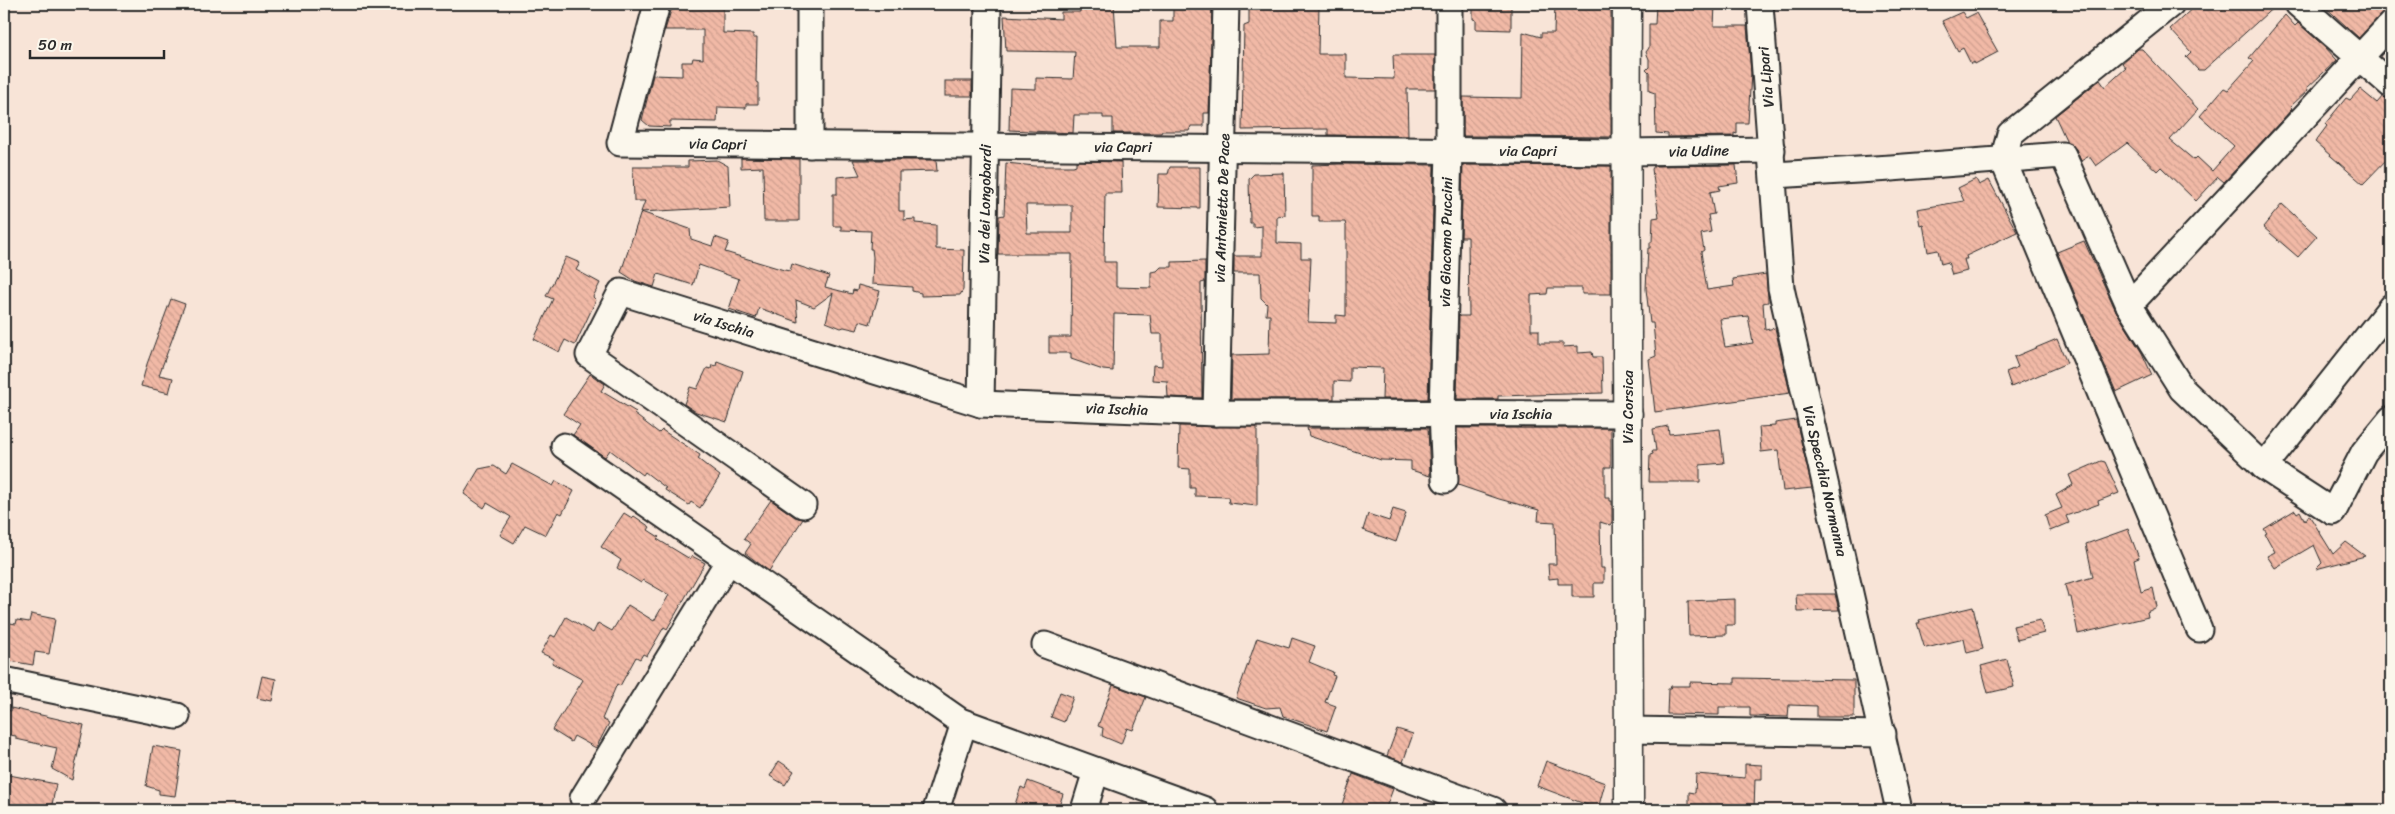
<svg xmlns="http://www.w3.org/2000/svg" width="2395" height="814" viewBox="0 0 2395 814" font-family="Sriracha,sans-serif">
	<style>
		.building { fill: url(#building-back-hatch); stroke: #2b2b2b; fill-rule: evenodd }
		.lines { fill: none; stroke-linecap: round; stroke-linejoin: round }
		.minor-casing { stroke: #2b2b2b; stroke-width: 29 }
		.major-casing { stroke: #2b2b2b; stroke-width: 31 }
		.minor { stroke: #fbf7ec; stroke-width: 25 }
		.major { stroke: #fbf7ec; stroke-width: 28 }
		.labels { text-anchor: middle; stroke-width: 4; stroke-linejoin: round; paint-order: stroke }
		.street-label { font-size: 15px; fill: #2b2b2b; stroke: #fbf7ec }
	</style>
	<defs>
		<pattern id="building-back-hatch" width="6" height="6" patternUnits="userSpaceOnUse" patternTransform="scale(1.25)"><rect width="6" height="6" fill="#f1b9a6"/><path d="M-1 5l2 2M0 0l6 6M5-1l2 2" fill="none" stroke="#cf9f8f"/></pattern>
	</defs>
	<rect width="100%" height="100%" fill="#f8e4d7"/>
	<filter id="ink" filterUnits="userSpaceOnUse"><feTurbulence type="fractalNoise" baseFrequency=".02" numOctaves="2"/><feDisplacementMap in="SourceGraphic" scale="10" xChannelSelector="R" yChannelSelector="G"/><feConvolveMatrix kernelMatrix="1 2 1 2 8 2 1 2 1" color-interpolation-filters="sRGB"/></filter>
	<g filter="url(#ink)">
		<!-- building -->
		<g class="building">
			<polygon points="673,4 723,4 723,33 753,34 753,38 757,38 756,82 758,83 758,104 746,104 746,108 718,107 717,122 670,121 670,127 649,126 642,120 653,75 682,76 682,62 692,62 693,58 703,59 703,30 665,30"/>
			<polygon points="1079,4 1114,4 1117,47 1160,47 1160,21 1173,21 1173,7 1212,7 1209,113 1204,113 1204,126 1191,126 1189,131 1162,131 1161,133 1113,133 1113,118 1103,118 1103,115 1074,115 1073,133 1009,130 1010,88 1036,89 1036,78 1073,79 1075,52 1006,51 1004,16 1061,19 1061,12 1080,12"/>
			<polygon points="1266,4 1319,4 1318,54 1346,54 1346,78 1394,79 1393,55 1435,55 1435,89 1407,89 1408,136 1328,135 1328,129 1242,130 1244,26 1249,24 1249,9 1256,9 1256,5"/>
			<polygon points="1473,4 1511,4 1511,30 1476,29 1476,20 1473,19"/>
			<polygon points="1555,4 1611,4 1611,137 1463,136 1463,97 1522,98 1523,32 1541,37 1541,33 1554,33"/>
			<polygon points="1656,4 1713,4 1715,5 1714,26 1747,26 1751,73 1748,123 1737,123 1737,134 1734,133 1734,136 1668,137 1668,134 1656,133 1655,93 1649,91 1649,73 1646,70 1649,67 1649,59 1646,52 1649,48 1649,24 1655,24"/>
			<polygon points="2197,4 2277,4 2204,70 2198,70 2186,57 2191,52 2170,29"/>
			<polygon points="2322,4 2391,4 2359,38"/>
			<polygon points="1962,12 1966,18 1976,13 1998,52 1975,64 1974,62 1971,64 1963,48 1958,51 1942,21"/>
			<polygon points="2285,15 2295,26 2298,23 2325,47 2337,60 2307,88 2308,90 2290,107 2292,109 2283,119 2224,182 2218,177 2196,201 2161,167 2157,171 2127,143 2096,166 2089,156 2081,161 2076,149 2067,142 2055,116 2100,80 2105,87 2126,68 2122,63 2138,49 2142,49 2198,109 2170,140 2194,160 2197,157 2212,171 2234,146 2200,116 2224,88 2228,90 2254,61 2249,58"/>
			<rect x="945" y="81" width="27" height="15"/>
			<polygon points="2360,89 2377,103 2383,96 2391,99 2391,155 2363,184 2315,142 2327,126 2325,124 2346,98 2350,100"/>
			<polygon points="741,158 799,159 799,221 764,221 763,167 741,168"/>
			<polygon points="717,160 728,166 730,207 641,212 645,201 634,201 633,167 688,167 688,161"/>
			<polygon points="853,160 936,160 937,171 899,172 899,211 904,211 904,220 915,219 915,223 936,225 936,249 964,250 963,290 960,295 921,296 921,293 912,291 912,287 872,284 873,257 872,249 870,249 871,231 841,230 841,226 833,226 833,194 837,194 837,177 860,175"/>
			<path d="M1076 161 1121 162 1122 193H1105L1104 262H1116V287L1151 288V272L1157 271 1161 267H1172V262L1205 261V282L1201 283V294L1202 398 1168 397 1167 381 1152 380 1153 365 1162 366V334H1152L1150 315 1114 314 1113 371 1103 370 1071 359V353H1049V337H1071L1072 254H998L999 216 1004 215 1006 163 1035 166H1073L1076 165ZM1026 205H1072V233H1027Z"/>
			<polygon points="1340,164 1434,165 1428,399 1382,399 1383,368 1350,367 1350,382 1334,381 1334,399 1231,399 1232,355 1269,354 1270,315 1266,315 1267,304 1261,298 1260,273 1234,273 1234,256 1262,256 1262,226 1253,227 1253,223 1250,223 1249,179 1254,174 1284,173 1285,215 1277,216 1277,243 1301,244 1301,258 1311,258 1308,322 1336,323 1336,315 1346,316 1346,226 1345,222 1319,222 1319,216 1312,216 1312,165"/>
			<polygon points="1463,165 1611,166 1611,294 1582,294 1582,288 1548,288 1547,294 1531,295 1531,330 1539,330 1539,343 1563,343 1563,347 1578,346 1578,353 1592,352 1593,357 1602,357 1603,393 1498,396 1498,399 1457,399 1459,316 1469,316 1468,237 1461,237"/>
			<path d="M1736 165 1738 183 1719 186 1720 190 1710 192 1714 214 1708 215 1711 232 1701 234 1704 250 1701 252 1707 290 1734 286 1733 279 1766 274 1768 298V302L1763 303 1765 330 1775 328 1790 393 1655 412 1649 359 1656 356 1653 323H1650L1646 289 1648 248H1650V242H1652L1653 218 1659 217 1652 169 1654 166ZM1748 316 1753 343 1725 347 1720 319Z"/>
			<polygon points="1170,167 1200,167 1200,208 1158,207 1159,174 1168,174"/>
			<polygon points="1976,179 1979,185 1989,180 2017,232 1966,256 1967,259 1964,259 1967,271 1952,275 1948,262 1941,264 1938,250 1928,252 1923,224 1920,225 1917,209 1964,201 1958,188"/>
			<polygon points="2282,204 2317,236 2298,257 2263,227"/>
			<polygon points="641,212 690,229 691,239 712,246 715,237 729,242 725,252 784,270 790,271 792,264 829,276 825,287 852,294 853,290 857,291 858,285 880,291 870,324 860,321 857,330 844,327 841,328 826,322 833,293 814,307 796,300 798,322 759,308 756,318 729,309 739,279 699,265 693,285 658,274 654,287 635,281 621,272"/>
			<polygon points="2084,241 2116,311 2142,353 2152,375 2116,392 2057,252"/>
			<polygon points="566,257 580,263 576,270 600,283 593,297 596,300 575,345 565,340 559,352 534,339 553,299 546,296"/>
			<polygon points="171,299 185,304 159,375 173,378 169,393 141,386 147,364"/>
			<polygon points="2057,339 2067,363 2011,387 2006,372 2018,367 2014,357"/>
			<polygon points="717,361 743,371 727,422 696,412 684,404 690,387 697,389 707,368 711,369 712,365 716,366"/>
			<polygon points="590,374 605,384 601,391 636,412 634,414 659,433 662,430 700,455 698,459 720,476 700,508 691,502 689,505 665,490 666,488 645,472 643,475 610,450 605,457 573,435 580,425 563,414"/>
			<polygon points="1796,420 1812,488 1783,491 1778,450 1761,452 1759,427 1775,426 1775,423"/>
			<polygon points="1179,426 1257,427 1257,506 1229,503 1228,497 1195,496 1195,488 1190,488 1190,469 1178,468"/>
			<polygon points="1668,426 1669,434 1720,429 1724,463 1700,465 1700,482 1649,482 1650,455 1653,454 1652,451 1656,451 1653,429"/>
			<polygon points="1307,428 1428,428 1430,476 1411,470 1411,461 1381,460 1309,436"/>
			<polygon points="1457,428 1611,428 1611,467 1605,467 1605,498 1610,498 1610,501 1612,501 1612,522 1610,525 1600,522 1601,568 1604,568 1604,583 1594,583 1594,597 1572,597 1572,584 1558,584 1558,578 1549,579 1548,564 1556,564 1555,522 1538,521 1539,510 1499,499 1458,485"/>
			<polygon points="2101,461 2105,462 2119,493 2098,501 2099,504 2066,516 2069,523 2050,531 2045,515 2062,508 2056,495 2073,485 2069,475"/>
			<polygon points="512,464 553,486 556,481 574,491 562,514 558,512 546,535 525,525 514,543 500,535 511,517 487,503 484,508 464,494 479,469 494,466 506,474"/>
			<polygon points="771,500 795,517 803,519 769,571 745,553 751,544 744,539"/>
			<polygon points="1393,509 1406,513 1396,542 1363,530 1368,514 1389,521"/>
			<polygon points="2295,510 2297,513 2300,511 2305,521 2309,515 2333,554 2346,542 2365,556 2316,569 2322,563 2314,545 2275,568 2267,556 2275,552 2265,534 2267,533 2264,529"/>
			<polygon points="624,513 632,518 634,516 650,527 648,530 659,537 657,539 690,559 692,556 705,563 667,629 664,627 647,656 643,654 640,659 636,657 620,686 617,684 602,719 609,723 596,748 574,736 571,742 552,730 583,680 552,663 554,659 541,653 551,635 555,637 566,617 593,633 598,623 612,631 628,605 654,621 669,595 643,580 641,583 617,568 621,560 601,547"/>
			<polygon points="2128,529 2139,558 2134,560 2141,592 2153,588 2157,607 2147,612 2148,617 2078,634 2071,597 2068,597 2065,585 2093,577 2086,544"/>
			<polygon points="1796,594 1835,594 1839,610 1797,611"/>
			<polygon points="1735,599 1735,625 1726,625 1726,635 1689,636 1688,601"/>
			<polygon points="1973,607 1983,649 1967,653 1964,639 1926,648 1924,646 1917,623 1920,623 1919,620"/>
			<polygon points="31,614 55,619 49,654 35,652 33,665 4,660 4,622 16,624 17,620 29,622"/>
			<polygon points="2040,620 2044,633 2017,640 2013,626"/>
			<polygon points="1257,638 1289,648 1292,638 1315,646 1309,662 1333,672 1332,675 1335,676 1325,702 1336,706 1327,731 1283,716 1280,707 1266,708 1236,698"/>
			<polygon points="2007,659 2014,687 1988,693 1981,666"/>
			<polygon points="262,676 276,679 272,701 257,698"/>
			<polygon points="1735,678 1854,680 1854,717 1817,717 1817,706 1789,705 1788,717 1750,716 1750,707 1719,707 1719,715 1667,714 1668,689 1670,689 1671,686 1690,686 1690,682 1735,683"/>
			<polygon points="1113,685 1146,697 1133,730 1127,728 1121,744 1102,736 1103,728 1098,726"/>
			<polygon points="1060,692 1073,697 1064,722 1051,717"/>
			<polygon points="11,708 84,725 72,780 52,769 57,748 16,739 16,736 4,734 6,710 11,711"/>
			<polygon points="1397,729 1413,734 1403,762 1387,756"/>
			<polygon points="153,746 182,751 175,796 159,794 159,790 146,786"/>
			<polygon points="779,761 794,771 785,785 770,776"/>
			<polygon points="1546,761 1605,783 1598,809 1537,786"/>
			<polygon points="1745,764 1762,765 1762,779 1755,779 1754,810 1689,810 1689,792 1695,793 1696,774 1745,778"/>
			<polygon points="4,774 56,784 51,810 4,810"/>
			<polygon points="1353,774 1393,789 1385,810 1340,810"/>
			<polygon points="1028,781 1063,794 1058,810 1013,810 1021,787 1025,789"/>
		</g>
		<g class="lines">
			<defs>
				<g id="minor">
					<polyline points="657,4 620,143 1626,152 1772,150"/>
					<polyline points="1760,4 1781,288 1899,810"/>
					<polyline points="2171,4 2010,134 2003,160 2199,629"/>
					<polyline points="2298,4 2391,85"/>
					<polyline points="810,145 810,4"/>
					<polyline points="1774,175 1891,168 2063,155 2129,305 2182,389 2264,467 2333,512 2364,452 2391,419"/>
					<polyline points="2129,305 2391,24"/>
					<polyline points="981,404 988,4"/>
					<polyline points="1216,413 1226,4"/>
					<polyline points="564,446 960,721 1205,810"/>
					<polyline points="2264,467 2391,307"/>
					<polyline points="1445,480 1442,413 1449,150 1449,4"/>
					<polyline points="803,505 589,355 621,292 981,404 1216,413 1629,414"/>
					<polyline points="1045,645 1493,810"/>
					<polyline points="4,680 177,716"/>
					<polyline points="1629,730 1883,734"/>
					<polyline points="583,798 729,560"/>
					<polyline points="936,810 964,723"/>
					<polyline points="1084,810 1096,771"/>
				</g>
				<path id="major" d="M1627 4C1625 273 1629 541 1629 810"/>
			</defs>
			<!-- minor casing -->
			<use href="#minor" class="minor-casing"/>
			<!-- major casing -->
			<use href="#major" class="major-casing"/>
			<!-- minor -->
			<use href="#minor" class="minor"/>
			<!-- major -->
			<use href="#major" class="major"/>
		</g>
	</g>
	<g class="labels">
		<!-- street labels -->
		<g class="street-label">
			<text transform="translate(1766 77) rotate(-95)" y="5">Via Lipari</text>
			<text transform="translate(718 144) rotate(1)" y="5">via Capri</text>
			<text x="1123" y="152">via Capri</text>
			<text x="1528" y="156">via Capri</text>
			<text transform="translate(1699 151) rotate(-1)" y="5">via Udine</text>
			<text transform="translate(985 204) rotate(-89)" y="5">Via dei Longobardi</text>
			<text transform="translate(1222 208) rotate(-88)" y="5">via Antonietta De Pace</text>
			<text transform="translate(1446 242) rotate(-89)" y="5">via Giacomo Puccini</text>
			<text transform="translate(724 324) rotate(17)" y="5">via Ischia</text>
			<text transform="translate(1628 407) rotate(-90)" y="5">Via Corsica</text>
			<text transform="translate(1117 409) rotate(2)" y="5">via Ischia</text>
			<text x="1521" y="419">via Ischia</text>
			<text transform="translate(1825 481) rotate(77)" y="5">Via Specchia Normanna</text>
		</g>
	</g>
	<!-- margin -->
	<rect width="2395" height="814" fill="none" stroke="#fbf7ec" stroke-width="20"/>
	<rect x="10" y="10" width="2375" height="794" fill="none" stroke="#2b2b2b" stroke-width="2" filter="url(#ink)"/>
	<!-- scale -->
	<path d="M30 50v8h134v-8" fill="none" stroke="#2b2b2b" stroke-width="2.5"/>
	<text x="38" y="50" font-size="15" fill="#2b2b2b" stroke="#fbf7ec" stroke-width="4" paint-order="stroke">50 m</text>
</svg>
